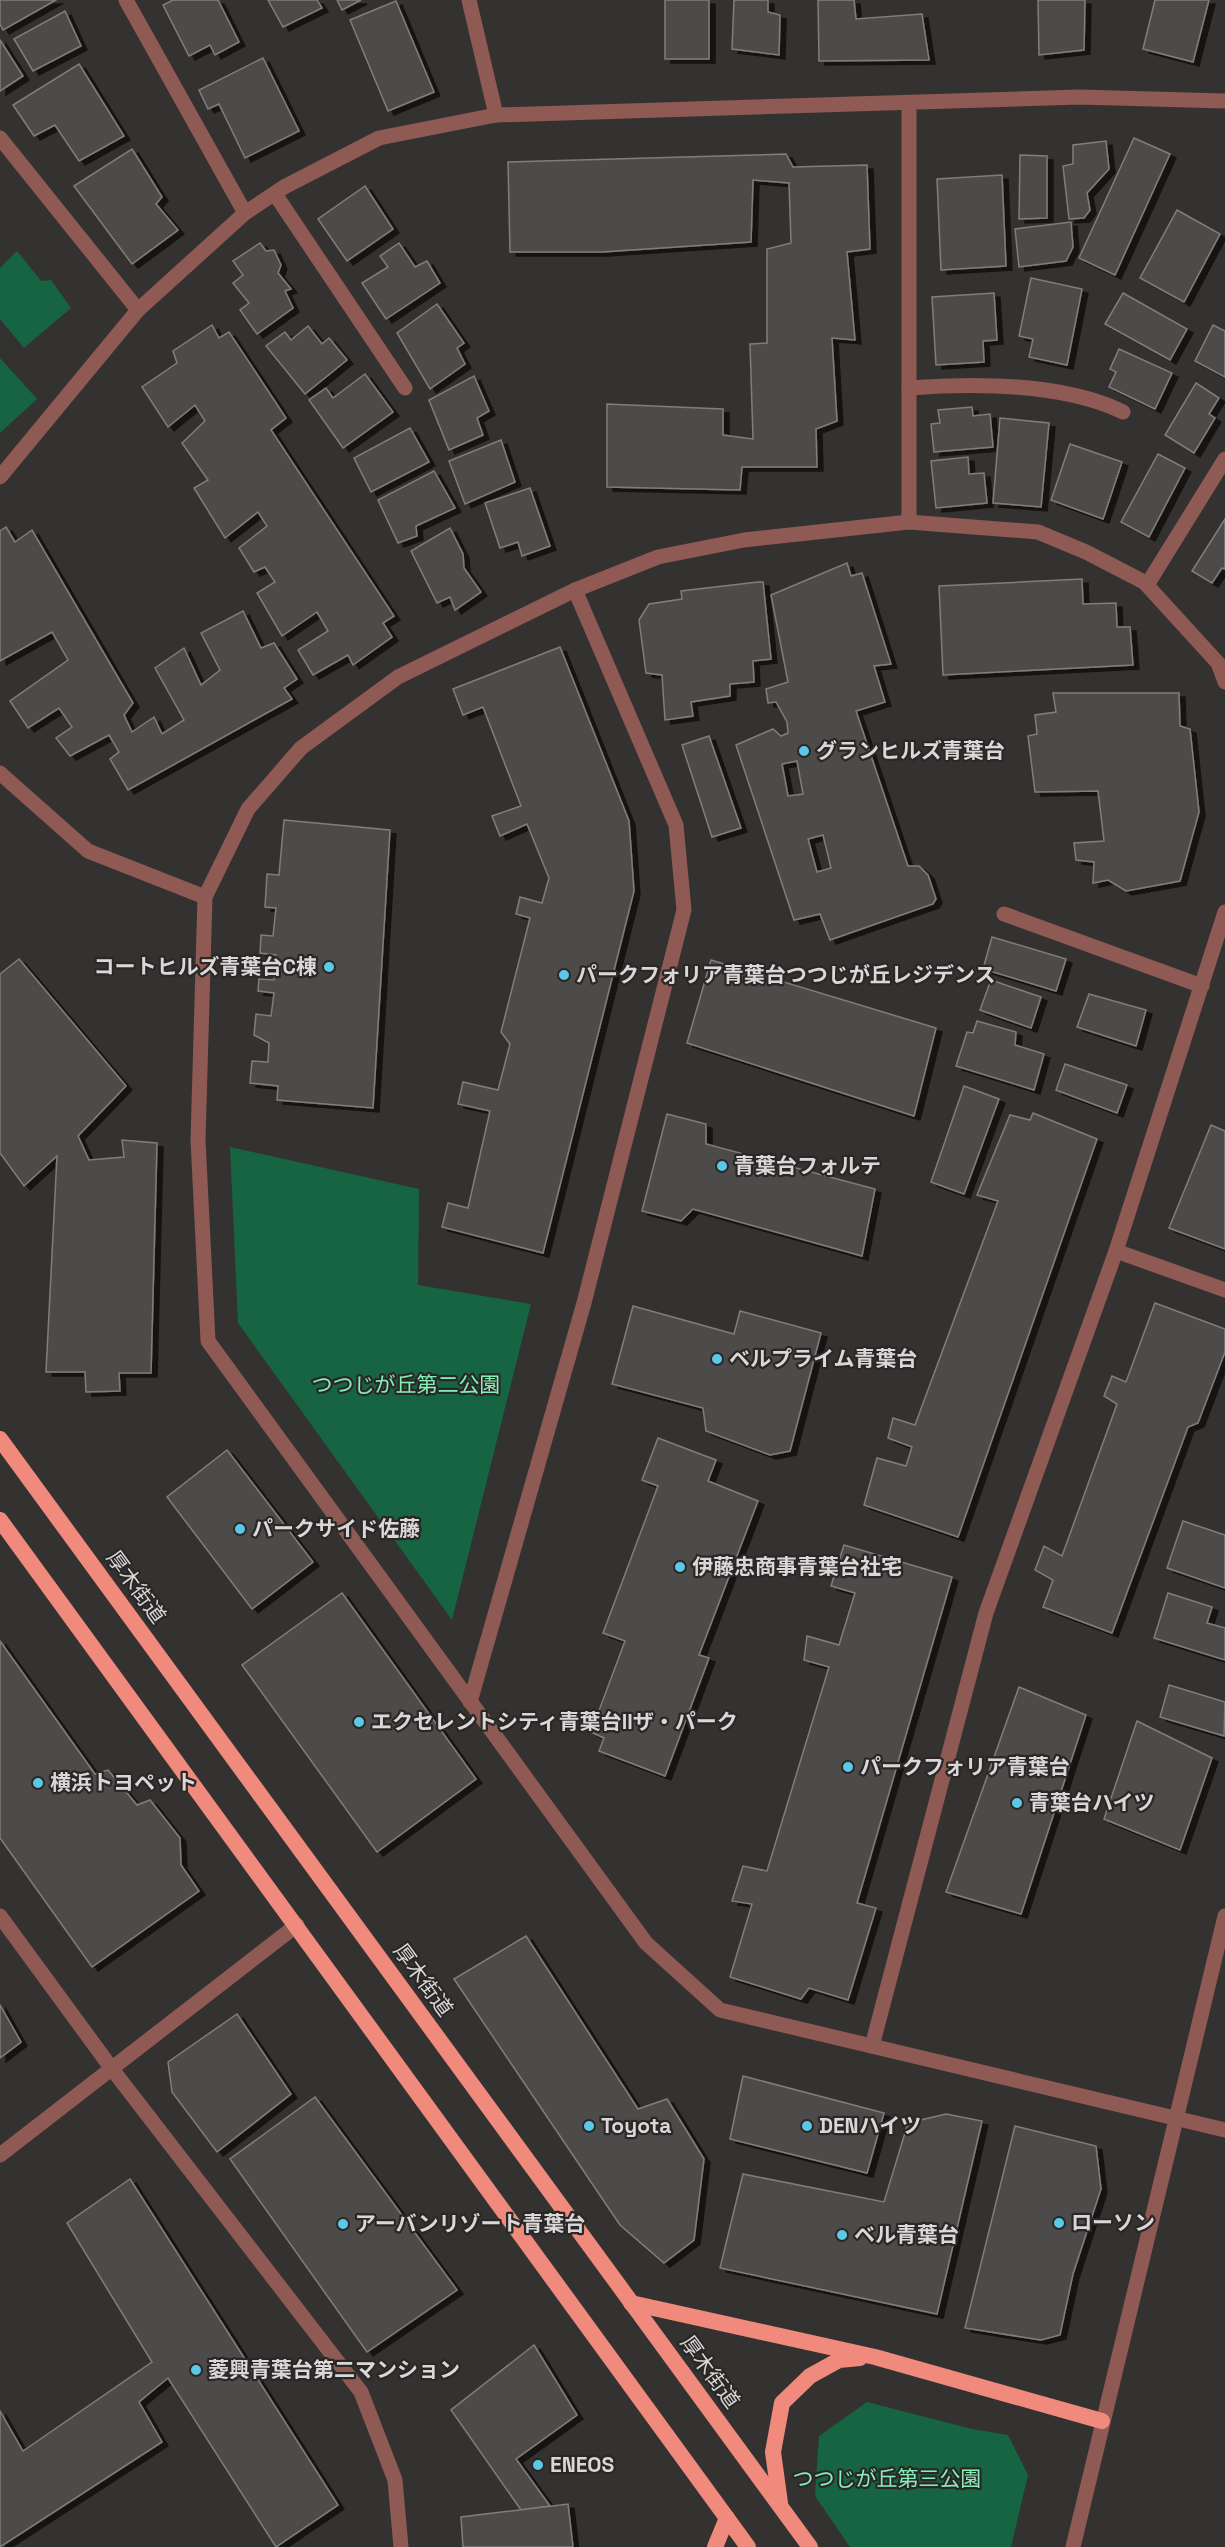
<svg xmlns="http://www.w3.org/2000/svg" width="1225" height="2547" viewBox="0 0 1225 2547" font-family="'Space Grotesk','Noto Sans JP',sans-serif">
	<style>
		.green { fill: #166441 }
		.building { fill: #4e4b4a; stroke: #817d7d; stroke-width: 1.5; fill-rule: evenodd; filter: url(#shadow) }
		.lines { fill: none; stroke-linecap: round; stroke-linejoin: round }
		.minor { stroke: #8e5a53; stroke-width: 15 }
		.tertiary { stroke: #8e5a53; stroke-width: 15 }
		.trunk { stroke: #f08a7c; stroke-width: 16 }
		.poi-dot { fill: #5bc8e7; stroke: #2a2826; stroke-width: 2 }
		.labels { text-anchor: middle; stroke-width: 4.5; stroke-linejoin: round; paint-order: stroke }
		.poi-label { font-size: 21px; font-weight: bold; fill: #d9d7d7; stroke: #2a2826; text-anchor: start }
		.park-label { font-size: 21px; fill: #88eeb8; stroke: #2a2826 }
		.street-label { font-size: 21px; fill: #d9d7d7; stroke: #2a2826 }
	</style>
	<defs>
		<filter id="shadow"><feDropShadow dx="6" dy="4" stdDeviation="0" flood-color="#0009"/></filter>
	</defs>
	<rect width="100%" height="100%" fill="#343230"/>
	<!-- green -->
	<g class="green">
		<polygon points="17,251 41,281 51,280 71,308 24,348 0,319 0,268"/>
		<polygon points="0,358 37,399 0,433"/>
		<polygon points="230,1147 419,1189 418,1285 531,1304 452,1620 238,1323"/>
		<polygon points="867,2402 972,2429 1008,2435 1028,2475 1011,2547 850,2547 815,2496 819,2436"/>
	</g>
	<!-- building -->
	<g class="building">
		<polygon points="0,0 56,0 3,30 0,24"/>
		<polygon points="173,0 218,0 239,42 215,55 210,45 189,56 163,5"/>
		<polygon points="268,0 317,0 322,8 283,27"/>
		<polygon points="337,0 361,0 342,10"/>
		<rect x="665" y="0" width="44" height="59"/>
		<polygon points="734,0 768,0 768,12 780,15 779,55 732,49"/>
		<polygon points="818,0 854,0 856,19 922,14 929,60 819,61"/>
		<polygon points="1038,0 1085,0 1084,50 1039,55"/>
		<polygon points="1155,0 1209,0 1193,62 1143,49"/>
		<polygon points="396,1 434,92 388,111 350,20"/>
		<polygon points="65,11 81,46 33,71 14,39"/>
		<polygon points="0,40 23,76 0,91"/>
		<polygon points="263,58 299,131 245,158 219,104 208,109 199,90"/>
		<polygon points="79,64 124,136 79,161 55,125 34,136 13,105"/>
		<polygon points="1134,138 1170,154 1115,275 1079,258"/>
		<polygon points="1106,141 1109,169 1087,193 1090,210 1084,218 1069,219 1063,166 1073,164 1073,145"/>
		<polygon points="132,149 162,197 156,204 178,230 132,264 74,186"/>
		<polygon points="786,154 793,167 867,165 870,249 847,252 855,340 832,338 837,421 816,429 817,467 742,467 740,490 607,487 607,404 723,409 723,435 753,439 750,344 767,343 767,249 791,243 789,183 753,180 751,242 602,252 510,252 508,162"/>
		<polygon points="1020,155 1047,156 1047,218 1019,219"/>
		<polygon points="1002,175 1006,266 941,270 937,179"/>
		<polygon points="365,186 393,229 347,261 318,219"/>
		<polygon points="1177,210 1220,234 1184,302 1140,278"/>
		<polygon points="1071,222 1073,247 1066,261 1019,267 1015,229"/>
		<polygon points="260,243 266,251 274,250 281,265 278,273 291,289 285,291 293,308 257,334 240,310 249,303 233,283 243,275 233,261"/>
		<polygon points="399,243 415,267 427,261 440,283 386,319 362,283 388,267 380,256"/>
		<polygon points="1031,278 1082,289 1067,365 1029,357 1033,339 1019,336"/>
		<polygon points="994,293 997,340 983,341 984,362 936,365 932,297"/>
		<polygon points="1123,293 1187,329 1170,360 1105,324"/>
		<polygon points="437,304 464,343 457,348 465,364 430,389 397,333"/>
		<polygon points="212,325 219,338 229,332 286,418 271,430 394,616 383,623 392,637 353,665 348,655 313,675 298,650 328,631 317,612 282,636 257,593 275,582 265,567 254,572 239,548 267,526 258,512 225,538 194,488 208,480 182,443 205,421 195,405 168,427 142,387 177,363 173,351"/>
		<polygon points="1213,325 1225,331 1225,377 1195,361"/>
		<polygon points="308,326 322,344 329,338 347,360 305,394 266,346 285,332 291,340"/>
		<polygon points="1119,349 1172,373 1155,409 1109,387 1116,372 1110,369"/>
		<polygon points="365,374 393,412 343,448 309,400 326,388 333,398"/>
		<polygon points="474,376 489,411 477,418 483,435 449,450 429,400"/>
		<polygon points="1196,383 1219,398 1209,414 1215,418 1194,453 1165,435"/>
		<polygon points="972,407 973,416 990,414 993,447 934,452 931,424 940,423 938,410"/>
		<polygon points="1000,418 1049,423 1041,507 993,503"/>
		<polygon points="410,428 429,462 371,492 354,458"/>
		<polygon points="501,440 515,482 465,504 449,461"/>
		<polygon points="1070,444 1122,462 1103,519 1051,500"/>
		<polygon points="1158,454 1185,468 1149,537 1121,522"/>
		<polygon points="968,457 969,474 984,473 987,503 936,508 931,461"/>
		<polygon points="434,471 455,508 416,526 417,536 398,543 378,500"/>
		<polygon points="530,488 550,546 522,556 518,542 500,548 485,503"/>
		<polygon points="1225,519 1225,569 1222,568 1212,583 1192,571"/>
		<polygon points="6,527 15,542 32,530 133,703 124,715 132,732 154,717 162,734 184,720 155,668 184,648 201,685 220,670 201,633 243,611 261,648 274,643 297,679 284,688 292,699 128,790 110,759 119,752 109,735 70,756 56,738 72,727 59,708 28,728 10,701 68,660 52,632 0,661 0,531"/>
		<polygon points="450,528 463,554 464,568 481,592 455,610 450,597 437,603 411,551"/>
		<path d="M847 563 851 576 862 573 891 664 874 666 885 702 856 711 908 866H919L928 875 936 899 933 904 830 940 820 914 794 920 736 745 773 729 781 736 788 733 787 722 776 702 768 703 766 689 788 682 771 595ZM797 761 803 794 788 796 782 764ZM823 835 831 868 817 872 808 839Z"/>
		<polygon points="1082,579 1083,604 1116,603 1117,627 1130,627 1133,665 943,675 939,586"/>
		<polygon points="758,582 763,582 771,659 753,661 754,682 730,684 730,696 691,702 693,716 665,720 662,675 646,673 639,620 649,604 682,599 681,591"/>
		<polygon points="560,647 629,821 634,891 543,1253 442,1227 448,1203 468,1208 490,1111 458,1104 463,1082 498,1090 510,1044 501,1032 530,918 516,914 520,897 542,903 549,878 527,824 500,836 492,816 521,806 483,707 463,715 453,689"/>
		<polygon points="1053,693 1179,693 1180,726 1190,729 1199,812 1180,881 1126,891 1108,880 1093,883 1094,862 1076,860 1074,843 1104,841 1098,791 1035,792 1028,736 1037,734 1035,715 1056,712"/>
		<polygon points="709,736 741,828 712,837 682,745"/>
		<polygon points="284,820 390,830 373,1108 277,1100 278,1086 250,1083 252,1061 268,1062 269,1043 254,1035 256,1014 271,1016 274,993 258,991 259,979 274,980 276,955 260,953 261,935 273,936 276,908 265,907 267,874 279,875"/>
		<polygon points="992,937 1066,959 1056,991 983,969"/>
		<polygon points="19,959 126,1086 78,1136 89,1160 124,1157 122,1140 157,1143 151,1373 119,1373 120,1391 86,1392 85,1372 46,1372 57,1156 24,1186 0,1153 0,974"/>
		<polygon points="711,960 936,1028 914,1116 687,1043"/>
		<polygon points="991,980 1041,997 1031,1028 980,1010"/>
		<polygon points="1089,994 1146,1010 1136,1046 1077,1027"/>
		<polygon points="977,1021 1016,1032 1015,1045 1044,1054 1034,1090 956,1066 967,1032 973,1033"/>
		<polygon points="1065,1064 1127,1085 1117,1113 1056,1090"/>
		<polygon points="964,1086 999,1099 964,1194 931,1182"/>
		<polygon points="1033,1113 1097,1139 958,1537 864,1505 877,1458 906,1466 912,1447 888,1438 893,1418 915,1425 998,1201 977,1195 1010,1115 1030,1120"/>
		<polygon points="667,1114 706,1124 706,1144 875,1189 862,1256 693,1209 681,1221 642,1211"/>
		<polygon points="1211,1125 1225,1131 1225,1249 1169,1228"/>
		<polygon points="1155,1303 1225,1329 1225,1352 1198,1423 1188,1427 1112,1633 1043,1607 1053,1580 1035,1570 1044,1546 1062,1556 1117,1404 1104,1396 1112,1376 1126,1382"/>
		<polygon points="633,1306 734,1334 740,1311 821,1333 790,1451 770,1455 706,1431 703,1408 612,1384"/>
		<polygon points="658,1438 716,1460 708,1481 758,1501 699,1655 709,1658 665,1776 599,1751 604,1738 591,1732 625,1641 603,1633 658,1486 642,1480"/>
		<polygon points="227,1450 313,1562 252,1609 167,1497"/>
		<polygon points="1183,1521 1225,1535 1225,1588 1167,1568"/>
		<polygon points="844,1545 952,1577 857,1903 876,1908 848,2000 809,1988 801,1999 730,1977 752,1904 732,1901 743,1866 767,1871 829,1667 804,1660 807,1636 839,1645 855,1593 831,1586"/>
		<polygon points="342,1593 476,1779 377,1852 242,1665"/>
		<polygon points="1168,1593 1212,1607 1207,1623 1225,1628 1225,1660 1154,1638"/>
		<polygon points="0,1641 95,1774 108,1770 137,1805 150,1800 180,1838 181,1865 199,1891 92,1967 0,1838"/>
		<polygon points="1169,1685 1225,1702 1224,1736 1160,1717"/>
		<polygon points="1019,1687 1086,1715 1021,1914 946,1892"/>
		<polygon points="1137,1721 1212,1758 1180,1850 1104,1819"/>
		<polygon points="526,1936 638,2109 667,2099 704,2159 694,2240 664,2263 620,2225 454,1979"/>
		<polygon points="0,2005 21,2042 0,2058"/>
		<polygon points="237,2014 291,2094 217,2152 172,2092 168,2062"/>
		<polygon points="743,2076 884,2113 867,2173 730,2139"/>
		<polygon points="315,2097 457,2290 367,2352 230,2159"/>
		<polygon points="946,2114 982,2121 937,2314 720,2268 743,2174 884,2202 908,2123"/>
		<polygon points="1015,2126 1096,2146 1101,2189 1073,2274 1060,2335 1041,2340 965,2328"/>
		<polygon points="130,2179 338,2505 276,2547 168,2378 139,2402 162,2442 0,2547 0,2411 23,2451 152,2362 67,2223"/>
		<polygon points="534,2345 577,2415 516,2459 550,2506 521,2510 451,2410"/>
		<polygon points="568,2504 573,2547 463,2547 461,2517"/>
	</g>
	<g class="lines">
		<!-- minor -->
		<g class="minor">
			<polyline points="126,0 245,213"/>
			<polyline points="909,103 909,522"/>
			<polyline points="0,138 138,310"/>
			<polyline points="275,194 405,388"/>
			<path d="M909 388C974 383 1064 383 1123 412"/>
			<polyline points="1147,585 1225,459"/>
			<polyline points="1225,682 1218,663 1144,582 1086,552 1038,532 909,522 744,540 658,557 575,590 398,677 301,748 248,809 205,897 198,1140 208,1341 646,1943 720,2010 1225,2130"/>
			<polyline points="0,773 88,851 205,897"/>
			<polyline points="1004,914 1202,986"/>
			<polyline points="1116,1251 1225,1290"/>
			<polyline points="470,1702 584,1303 684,910 676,825 575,590"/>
			<polyline points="0,1916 112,2069 361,2392 395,2480 401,2547"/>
			<polyline points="872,2046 986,1613 1116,1251 1225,912"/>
			<polyline points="0,2155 297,1925"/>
		</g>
		<!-- tertiary -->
		<g class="tertiary">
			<polyline points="469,0 496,115"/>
			<polyline points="0,477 138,310 245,213 284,187 379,138 496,115 1079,97 1225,101"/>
			<polyline points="1073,2547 1225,1916"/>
		</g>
		<!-- trunk -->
		<g class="trunk">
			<polyline points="0,1439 810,2547"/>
			<polyline points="0,1520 748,2547"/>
			<polyline points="631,2303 875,2357 1102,2421"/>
			<polyline points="780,2503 773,2452 782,2403 810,2376 839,2360 860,2358"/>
			<polyline points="715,2547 727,2518"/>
		</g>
	</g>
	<!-- markers -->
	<g class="poi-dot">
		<circle cx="804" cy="751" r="6"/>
		<circle cx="329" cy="967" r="6"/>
		<circle cx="564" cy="975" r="6"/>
		<circle cx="722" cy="1166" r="6"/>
		<circle cx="717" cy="1359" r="6"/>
		<circle cx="240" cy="1529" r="6"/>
		<circle cx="680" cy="1567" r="6"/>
		<circle cx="359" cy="1722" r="6"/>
		<circle cx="848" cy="1767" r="6"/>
		<circle cx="38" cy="1783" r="6"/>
		<circle cx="1017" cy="1803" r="6"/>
		<circle cx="589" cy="2126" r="6"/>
		<circle cx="807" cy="2126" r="6"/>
		<circle cx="1059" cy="2223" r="6"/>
		<circle cx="343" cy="2224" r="6"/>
		<circle cx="842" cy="2235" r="6"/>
		<circle cx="196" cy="2370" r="6"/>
		<circle cx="538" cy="2465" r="6"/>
	</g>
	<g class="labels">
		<!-- poi labels -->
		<g class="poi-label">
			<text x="816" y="758">グランヒルズ青葉台</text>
			<text x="317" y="974" text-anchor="end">コートヒルズ青葉台C棟</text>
			<text x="576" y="982">パークフォリア青葉台つつじが丘レジデンス</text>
			<text x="734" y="1173">青葉台フォルテ</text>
			<text x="729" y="1366">ベルプライム青葉台</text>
			<text x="252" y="1536">パークサイド佐藤</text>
			<text x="692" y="1574">伊藤忠商事青葉台社宅</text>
			<text x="371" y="1729">エクセレントシティ青葉台IIザ・パーク</text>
			<text x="860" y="1774">パークフォリア青葉台</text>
			<text x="50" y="1790">横浜トヨペット</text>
			<text x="1029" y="1810">青葉台ハイツ</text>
			<text x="601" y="2133">Toyota</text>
			<text x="819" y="2133">DENハイツ</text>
			<text x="1071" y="2230">ローソン</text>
			<text x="355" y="2231">アーバンリゾート青葉台</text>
			<text x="854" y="2242">ベル青葉台</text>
			<text x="208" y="2377">菱興青葉台第二マンション</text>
			<text x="550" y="2472">ENEOS</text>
		</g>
		<!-- park labels -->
		<g class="park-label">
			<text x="406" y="1392">つつじが丘第二公園</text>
			<text x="887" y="2486">つつじが丘第三公園</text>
		</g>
		<!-- street labels -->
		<g class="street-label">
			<text transform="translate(136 1587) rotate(54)" y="7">厚木街道</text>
			<text transform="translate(423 1980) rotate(54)" y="7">厚木街道</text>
			<text transform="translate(710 2372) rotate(54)" y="7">厚木街道</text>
		</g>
	</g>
</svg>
